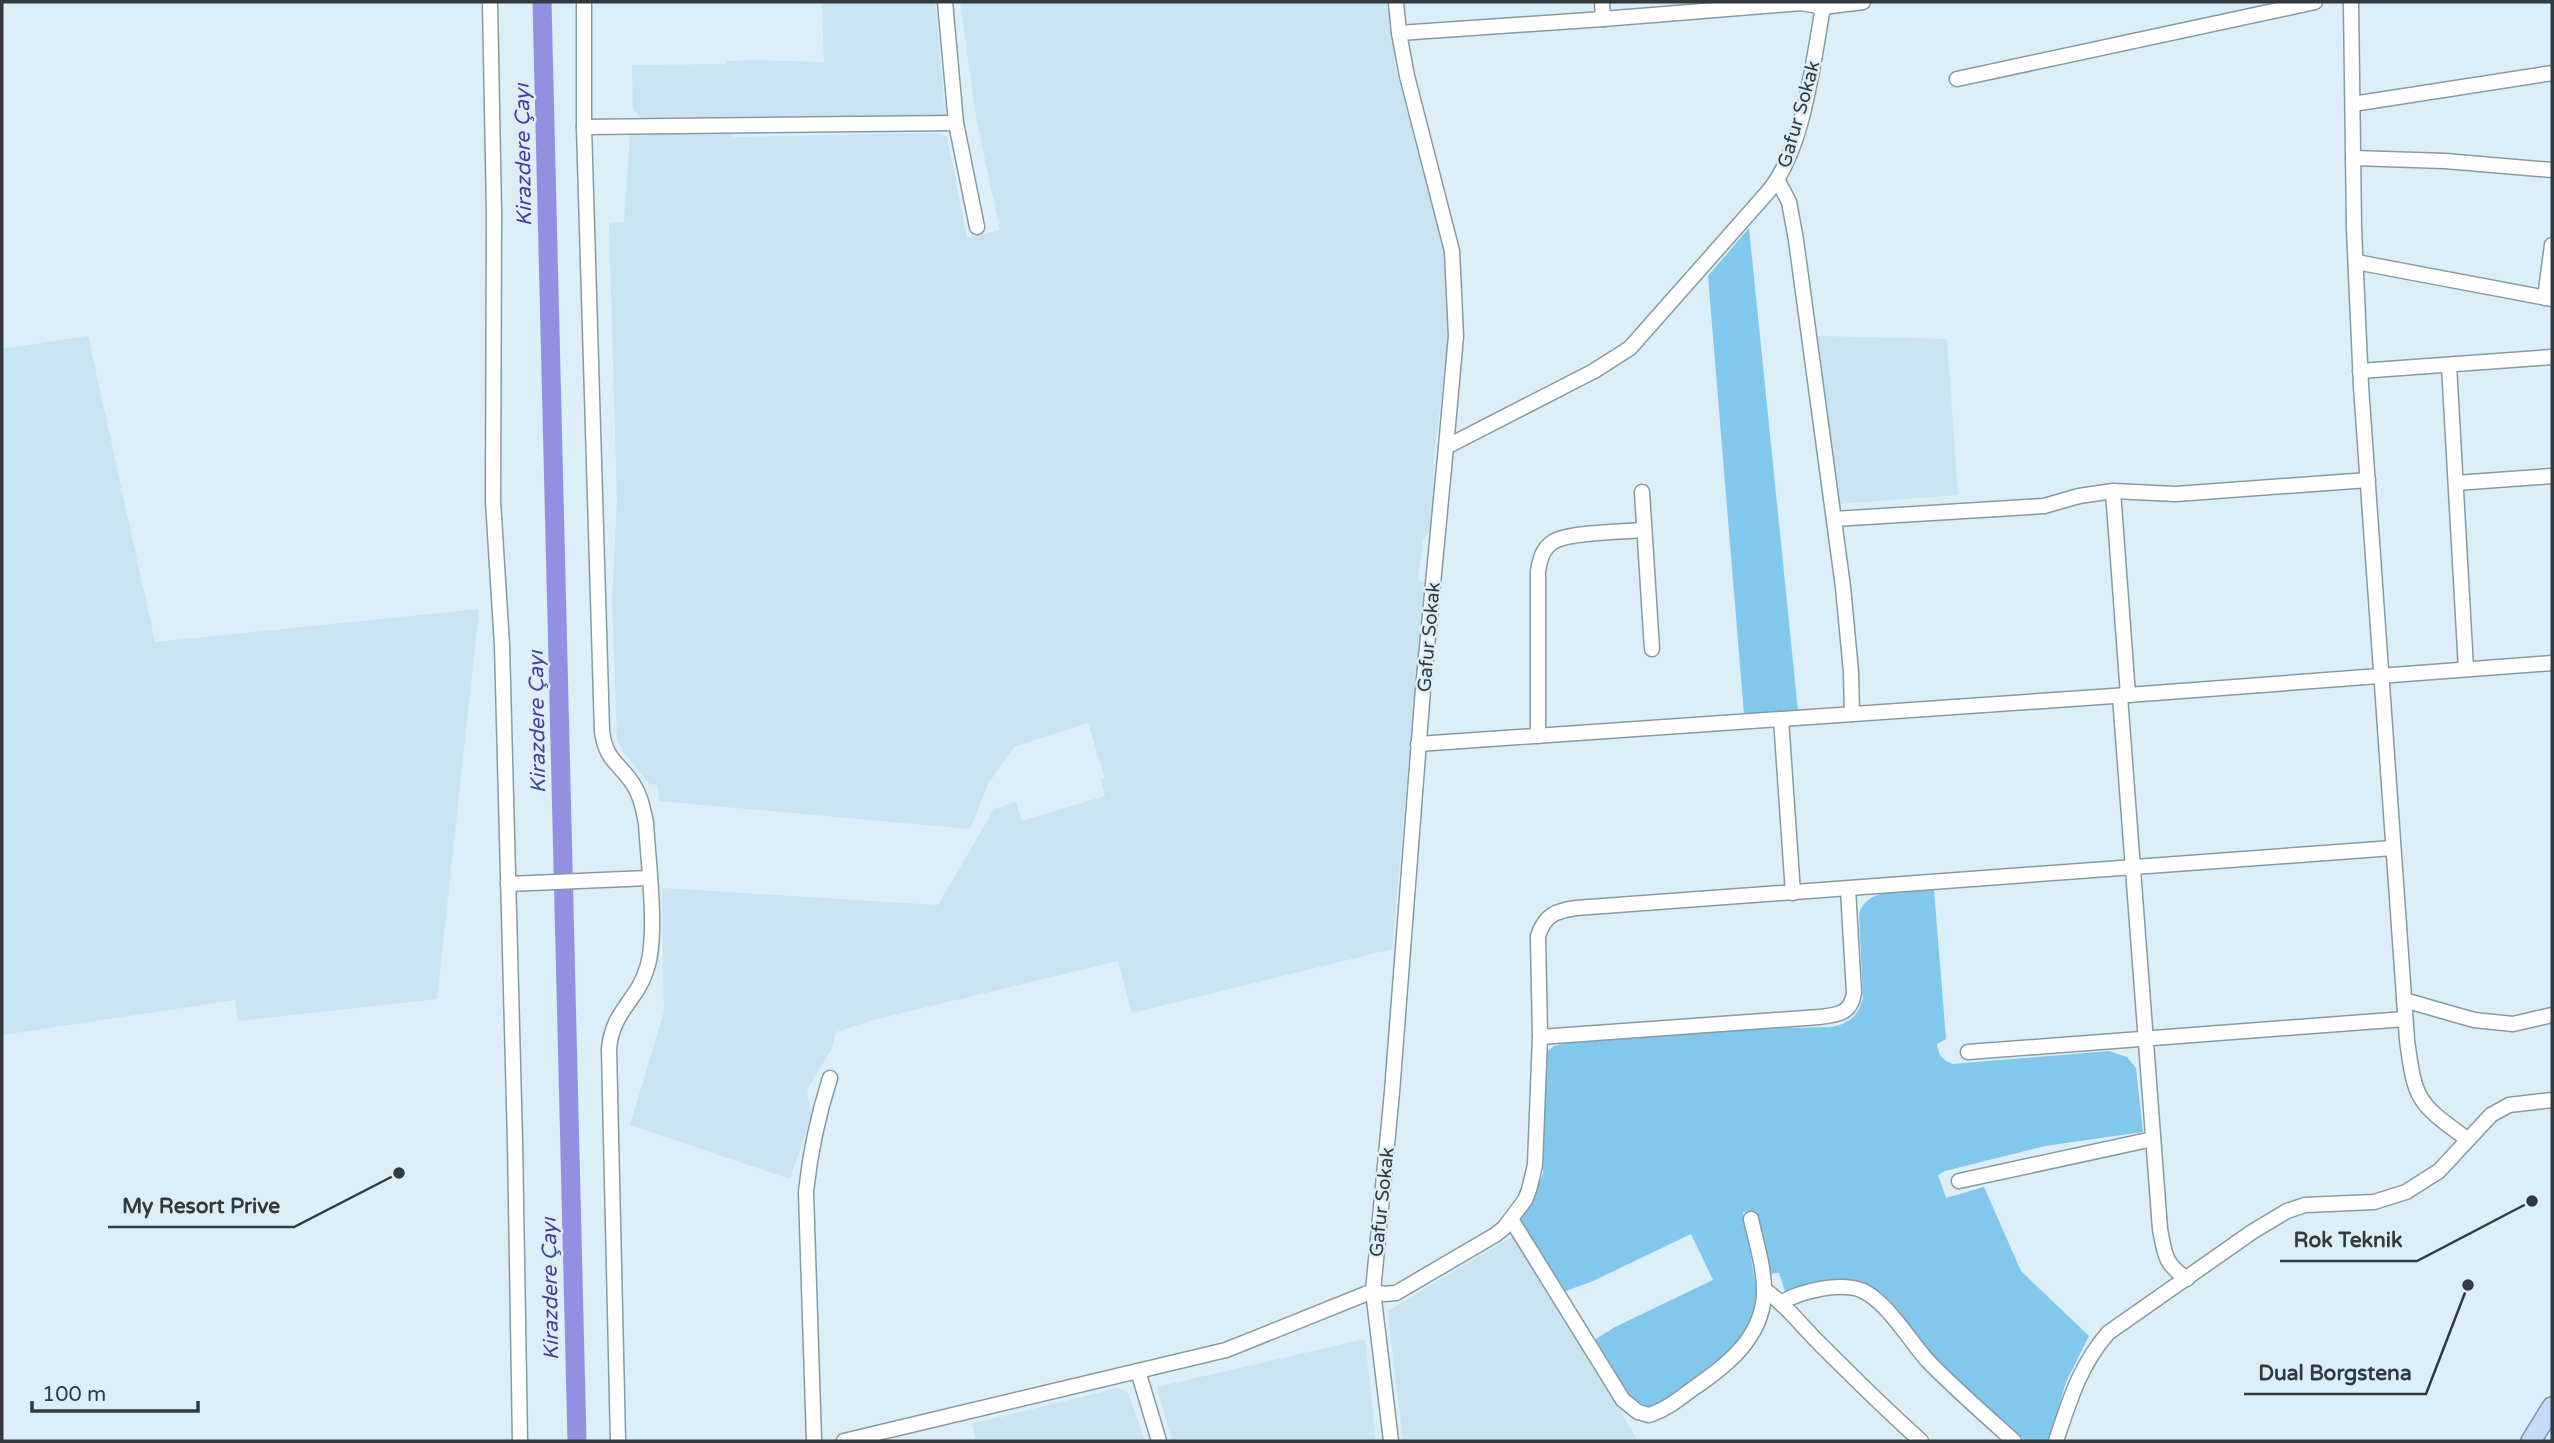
<svg xmlns="http://www.w3.org/2000/svg" width="2554" height="1443" viewBox="0 0 2554 1443" font-family="'Varela Round',sans-serif">
	<style>
		.built { fill: #c9e3f0 }
		.green { fill: #82c7ec }
		.lines { fill: none; stroke-linecap: round; stroke-linejoin: round }
		.river { stroke: #9291e1; stroke-width: 19 }
		.minor-casing { stroke: #899aa3; stroke-width: 17 }
		.major-casing { stroke: #7a93b5; stroke-width: 22 }
		.minor { stroke: #fff; stroke-width: 14 }
		.major { stroke: #c7dbf9; stroke-width: 19 }
		.labels { text-anchor: middle; stroke-width: 5; stroke-linejoin: round; paint-order: stroke }
		.street-label { font-size: 19px; fill: #333a3d; stroke: #dceef8 }
		.water-label { font-size: 21px; font-style: italic; fill: #483e9b; stroke: #dceef8 }
		.leader { fill: none; stroke: #333a3d; stroke-width: 2.5 }
		.callout-dot { fill: #333a3d; stroke: #dceef8; stroke-width: 2.5 }
		.callout-label { font-size: 21px; text-anchor: middle; font-weight: bold; fill: #333a3d; stroke: #dceef8; stroke-width: 5; stroke-linejoin: round; paint-order: stroke }
	</style>
	<rect width="100%" height="100%" fill="#dceef8"/>
	<!-- built -->
	<g class="built">
		<polygon points="822,2 935,2 945,115 642,119 633,108 632,65 727,64 727,61 756,60 824,62"/>
		<polygon points="960,2 1388,2 1395,66 1444,250 1451,322 1433,463 1434,515 1431,530 1423,539 1418,580 1425,582 1392,949 1132,1013 1118,961 873,1020 836,1032 832,1048 807,1090 811,1117 790,1179 630,1125 664,1012 662,888 938,905 994,809 1016,802 1022,821 1105,796 1101,779 1105,778 1088,723 1015,746 988,784 970,829 659,801 657,785 650,784 636,768 622,750 617,739 612,601 617,500 609,224 624,222 630,133 732,132 733,137 937,133 947,137 967,238 1000,230 976,117"/>
		<polygon points="88,336 155,642 479,609 437,999 238,1021 235,1000 2,1035 2,349"/>
		<polygon points="1817,336 1947,339 1958,495 1839,504"/>
		<polygon points="1516,1234 1638,1441 1403,1441 1388,1311"/>
		<polygon points="1365,1339 1376,1441 1172,1441 1157,1387"/>
		<polygon points="1118,1388 1128,1393 1145,1441 976,1441 972,1424"/>
	</g>
	<!-- green -->
	<g class="green">
		<polygon points="1749,228 1798,711 1744,714 1708,276"/>
		<path d="M1934 890 1946 1039 1937 1044C1939 1056 1942 1060 1953 1064L2109 1051 2127 1057 2136 1068 2143 1132 2045 1146 1945 1171 1938 1175 1946 1198 1984 1187 2021 1271 2089 1336 2066 1382 2049 1441H2026L1943 1371 1881 1293 1858 1282 1813 1285 1785 1291 1779 1273 1768 1274 1756 1211 1743 1212 1758 1297 1753 1319 1741 1343 1718 1368 1655 1411 1632 1406 1591 1342 1615 1327 1713 1280 1691 1234 1593 1281 1563 1292 1519 1218 1543 1174 1545 1057 1548 1051 1554 1046 1582 1040 1748 1029 1832 1027C1850 1023 1858 1016 1863 998L1859 914C1867 885 1910 892 1934 890Z"/>
	</g>
	<g class="lines">
		<!-- river -->
		<polyline class="river" points="542,2 577,1441"/>
		<defs>
			<g id="minor">
				<polyline points="490,2 494,213 493,501 502,645 515,1142 520,1441"/>
				<path d="M584 2V127L602 731C606 762 619 762 633 784 641 796 643 809 646 823 648 861 658 933 647 968 638 1000 612 1011 609 1049L618 1441"/>
				<polyline points="945,2 956,123 977,227"/>
				<polyline points="1396,2 1399,33"/>
				<path d="M2351 2 2354 228 2361 386 2407 1040C2415 1102 2418 1103 2467 1139"/>
				<polyline points="1603,19 1801,3 1823,7 1863,2"/>
				<polyline points="1957,79 2315,2"/>
				<polyline points="2353,104 2552,73"/>
				<polyline points="584,127 956,123"/>
				<polyline points="2353,158 2445,161 2552,170"/>
				<polyline points="1778,181 1789,202 1796,240 1843,587 1851,672 1852,714"/>
				<polyline points="2356,262 2552,299"/>
				<polyline points="2545,298 2552,245"/>
				<polyline points="2449,365 2466,669"/>
				<polyline points="2360,371 2552,357"/>
				<polyline points="1446,447 1456,336 1452,251 1407,76 1399,33 1603,19 1602,2"/>
				<polyline points="2456,483 2552,476"/>
				<polyline points="2113,491 2128,695"/>
				<polyline points="1642,492 1652,649"/>
				<polyline points="1834,519 2044,506 2079,496 2113,491 2176,494 2368,480"/>
				<path d="M2120 696 2160 1229C2165 1255 2164 1263 2187 1279"/>
				<polyline points="1781,719 1793,893"/>
				<path d="M1538 736V571C1540 560 1542 549 1553 542 1567 532 1623 532 1643 530"/>
				<polyline points="1418,744 2128,695 2552,663"/>
				<polyline points="508,884 649,878"/>
				<polyline points="2404,1000 2474,1020 2513,1024 2552,1015"/>
				<path d="M1540 1037 1819 1017C1837 1015 1851 1014 1854 993L1848 889"/>
				<polyline points="1968,1052 2405,1019"/>
				<polyline points="1959,1181 2153,1139"/>
				<path d="M1511 1219 1623 1400 1638 1412 1649 1415C1665 1410 1678 1400 1691 1390 1725 1367 1762 1339 1764 1294 1765 1270 1756 1242 1751 1219"/>
				<path d="M1765 1290C1786 1305 1801 1325 1819 1343 1852 1376 1886 1410 1921 1441"/>
				<path d="M1782 1302C1802 1291 1839 1282 1861 1290 1886 1300 1909 1340 1927 1360 1955 1389 1985 1415 2014 1441"/>
				<polyline points="1138,1371 1159,1441"/>
				<path d="M814 1441 806 1192C810 1152 818 1116 830 1078"/>
				<path d="M844 1441 1226 1350 1373 1291 1384 1294 1396 1293 1495 1235 1504 1228 1525 1200 1529 1190 1535 1165 1540 1037 1538 936C1545 915 1555 911 1576 908L2393 848"/>
				<path d="M1391 1441 1373 1291 1392 1092 1423 689 1446 447 1594 371 1630 348 1767 193C1805 149 1813 59 1824 2"/>
				<path d="M2056 1441C2069 1402 2080 1365 2108 1333L2252 1232 2287 1211 2305 1205 2374 1202 2406 1192 2439 1171 2491 1115 2509 1105 2552 1100"/>
			</g>
			<polyline id="major" points="2531,1441 2552,1407"/>
		</defs>
		<!-- minor casing -->
		<use href="#minor" class="minor-casing"/>
		<!-- major casing -->
		<use href="#major" class="major-casing"/>
		<!-- minor -->
		<use href="#minor" class="minor"/>
		<!-- major -->
		<use href="#major" class="major"/>
	</g>
	<g class="labels">
		<!-- street labels -->
		<g class="street-label">
			<text transform="translate(1798 114) rotate(-74)" y="7">Gafur Sokak</text>
			<text transform="translate(1428 637) rotate(-85)" y="7">Gafur Sokak</text>
			<text transform="translate(1381 1202) rotate(-84)" y="7">Gafur Sokak</text>
		</g>
		<!-- water labels -->
		<g class="water-label">
			<text transform="translate(523 155) rotate(-91)" y="7">Kirazdere Çayı</text>
			<text transform="translate(537 722) rotate(-91)" y="7">Kirazdere Çayı</text>
			<text transform="translate(550 1289) rotate(-91)" y="7">Kirazdere Çayı</text>
		</g>
	</g>
	<!-- callouts -->
	<path class="leader" d="M399 1173L294 1227H108M2532 1201L2417 1261H2280M2468 1285L2426 1394H2244"/>
	<g class="callout-dot">
		<circle cx="399" cy="1173" r="7"/>
		<circle cx="2532" cy="1201" r="7"/>
		<circle cx="2468" cy="1285" r="7"/>
	</g>
	<g class="callout-label">
		<text x="201" y="1213">My Resort Prive</text>
		<text x="2348" y="1247">Rok Teknik</text>
		<text x="2335" y="1380">Dual Borgstena</text>
	</g>
	<!-- border -->
	<rect width="2554" height="1443" fill="none" stroke="#333a3d" stroke-width="7"/>
	<!-- scale -->
	<path d="M32 1401v10h166v-10" fill="none" stroke="#333a3d" stroke-width="3.5"/>
	<text x="42" y="1401" font-size="21" fill="#333a3d" stroke="#dceef8" stroke-width="5" paint-order="stroke">100 m</text>
</svg>
